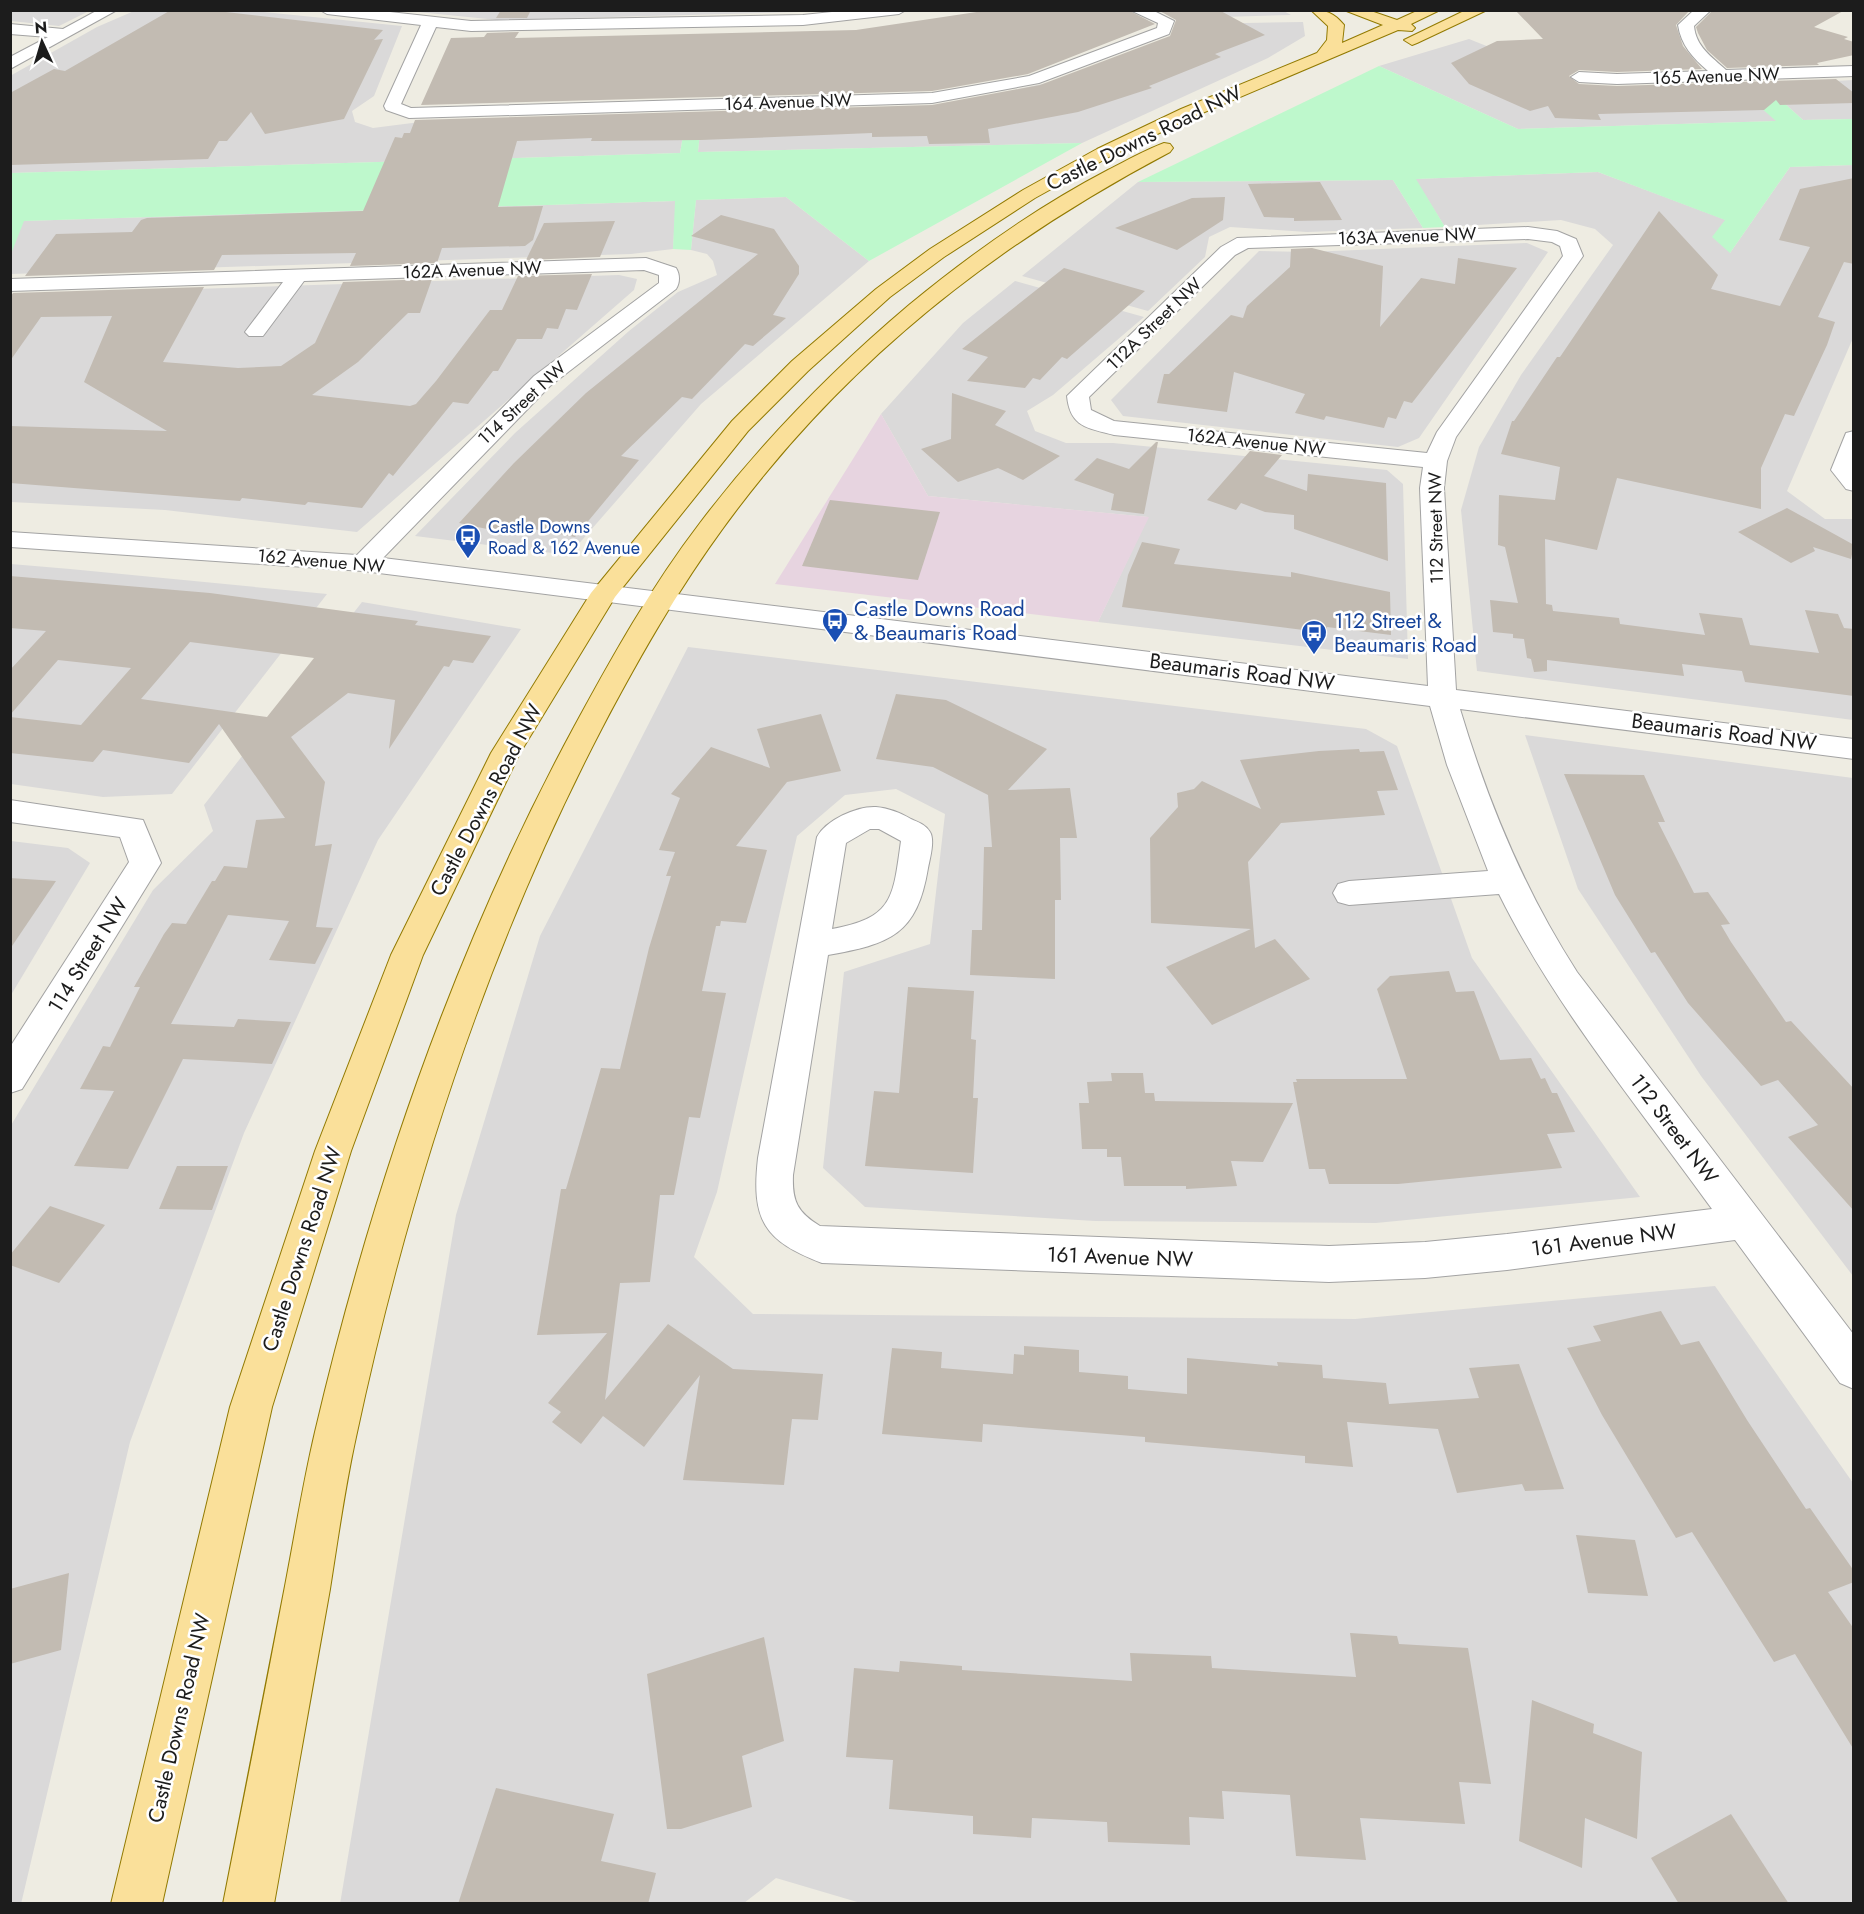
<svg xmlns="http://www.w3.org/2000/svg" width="1864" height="1914" viewBox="0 0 1864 1914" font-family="Jost,sans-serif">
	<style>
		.residential { fill: #dad9d9 }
		.industrial { fill: #e7d4e0 }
		.park { fill: #bef8cc }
		.building { fill: #c2bbb2; fill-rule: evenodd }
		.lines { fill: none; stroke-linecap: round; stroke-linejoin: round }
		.minor-casing { stroke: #a3a3a3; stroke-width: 2 }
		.major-casing { stroke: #927a02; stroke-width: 2 }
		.minor { fill: #fff; fill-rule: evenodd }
		.major { fill: #fae09a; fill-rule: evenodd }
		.labels { text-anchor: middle; stroke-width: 5; stroke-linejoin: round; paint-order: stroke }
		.far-street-label { font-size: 18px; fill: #1c1c1c; stroke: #fff }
		.far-transit-label { font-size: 18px; fill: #164399; stroke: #fff; text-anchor: start }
		.street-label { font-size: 21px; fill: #1c1c1c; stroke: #fff }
		.transit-label { font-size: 21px; fill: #164399; stroke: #fff; text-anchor: start }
	</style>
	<rect width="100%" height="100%" fill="#eeece2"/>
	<!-- residential -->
	<g class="residential">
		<polygon points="11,10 89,10 89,11 59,26 11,21"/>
		<polygon points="1282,10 1291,15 1189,18 1155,11"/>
		<polygon points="134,11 254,11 402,26 374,96 352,111 355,122 373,128 420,122 687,113 680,153 11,173 10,76 97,27"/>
		<polygon points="408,11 835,11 498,20"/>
		<polygon points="1303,22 1305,36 1268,58 1082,143 698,152 702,113 938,106 1052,82 1174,36 1194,24"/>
		<polygon points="1469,39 1537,66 1553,90 1735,85 1777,121 1518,129 1379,66"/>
		<polygon points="1853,80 1853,119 1803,120 1764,85"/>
		<polygon points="1853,165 1853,338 1787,491 1825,519 1853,519 1853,720 1477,671 1461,510 1479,447 1521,375 1613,245 1595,229 1561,220 1445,227 1415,179 1598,172 1726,220 1730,253 1790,167"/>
		<polygon points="1393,180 1423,228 1307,232 1230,227 1209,237 1205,257 1148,311 1022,276 1138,182"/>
		<polygon points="786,197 869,261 701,404 569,555 415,536 515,433 629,331 678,292 717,275 713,261 707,254 691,250 696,200"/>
		<polygon points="676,201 673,249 631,254 11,274 10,254 23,221"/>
		<polygon points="1527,243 1548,252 1419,438 1398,447 1123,416 1111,400 1259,251 1308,252"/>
		<polygon points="619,275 637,279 634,290 357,532 165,510 11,502 10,295"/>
		<polygon points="1015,281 1144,317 1053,395 1027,411 1035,431 1066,443 1113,443 1387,470 1403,484 1408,659 1098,622 1148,517 928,496 881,414 963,323"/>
		<polygon points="11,564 70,569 327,594 172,794 103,797 11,784"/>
		<polygon points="362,602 521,629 378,840 244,1133 130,1442 21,1904 10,1903 10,1127 153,890 213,831 204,805"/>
		<polygon points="688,647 1366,729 1397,746 1472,958 1640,1197 1376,1223 1095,1221 865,1207 823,1168 844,972 930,944 945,814 896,789 845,795 797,836 717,1192 694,1257 753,1314 1355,1319 1715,1286 1853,1483 1853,1903 864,1904 776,1878 744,1903 340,1904 456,1215 540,936"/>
		<polygon points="1525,735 1853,778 1853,1276 1701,1076 1578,889"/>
		<polygon points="11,841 68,848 90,863 11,995"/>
	</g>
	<!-- industrial -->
	<polygon class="industrial" points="881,414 928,496 1149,517 1098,622 775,584"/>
	<!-- park -->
	<g class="park">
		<polygon points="1379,66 1518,129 1776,121 1735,85 1764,85 1803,120 1853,119 1853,165 1790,167 1730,253 1712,237 1725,220 1598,172 1416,179 1445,227 1423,228 1393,180 1138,182"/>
		<polygon points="687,113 702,113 698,152 1082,143 869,261 786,197 696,200 691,250 673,249 675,201 24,221 11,254 11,173 680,153"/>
	</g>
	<!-- building -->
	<g class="building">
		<polygon points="171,10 209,10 383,30 374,40 383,39 344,119 265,134 251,112 227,141 219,141 208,159 10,165 10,93 54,69 65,71"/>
		<polygon points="501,10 531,10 527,18 496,18"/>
		<polygon points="990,10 1128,10 1155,24 1028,74 932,91 421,105 451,38 484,37 487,33 519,32 515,38 856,30"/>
		<polygon points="1158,10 1219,10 1265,35 1215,54 1221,57 1149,86 1152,88 1078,112 988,129 990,143 929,144 927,136 872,137 872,133 701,140 600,141 591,141 592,138 517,141 498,207 543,206 533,240 525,246 442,248 437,263 350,266 356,253 222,255 214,270 25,276 56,234 132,232 141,220 147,218 363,211 395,137 402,138 404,133 410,133 415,120 932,105 1040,85 1170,36 1176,20"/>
		<polygon points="1515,10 1690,10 1676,25 1683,46 1702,69 1617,72 1579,70 1569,76 1579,84 1617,86 1836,79 1854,93 1854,103 1780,105 1776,100 1764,110 1598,114 1601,120 1555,118 1548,106 1530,111 1469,84 1451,63 1497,41 1543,39"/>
		<polygon points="1713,10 1845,10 1814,27 1848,37 1844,39 1854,42 1854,55 1817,63 1819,65 1727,68 1707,50 1698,33 1696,27"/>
		<polygon points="1854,178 1854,264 1844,262 1818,317 1835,322 1827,345 1794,416 1785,414 1761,468 1761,509 1617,478 1597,550 1545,539 1546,604 1552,605 1553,611 1619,618 1620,624 1705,635 1699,613 1742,618 1750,645 1819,653 1805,610 1838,614 1844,628 1854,629 1854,696 1745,682 1742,671 1682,664 1684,676 1547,660 1547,671 1534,672 1531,659 1527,658 1524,639 1513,638 1513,634 1493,632 1490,600 1518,603 1505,547 1498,545 1499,495 1555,500 1560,467 1501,454 1512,421 1514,421 1557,357 1560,357 1659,211 1718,275 1711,289 1780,306 1810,247 1779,240 1800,189"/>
		<polygon points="1320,182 1342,220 1294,221 1294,218 1264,217 1248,184"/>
		<polygon points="1225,197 1223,220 1177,250 1115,228 1192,198"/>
		<polygon points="721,215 774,229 799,266 799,274 773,315 786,318 753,346 745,344 692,399 682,397 621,456 639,460 575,537 508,524 501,532 459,523 514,463 586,393 758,254 691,236"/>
		<polygon points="615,221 600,257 526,260 544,223"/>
		<polygon points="1312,248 1383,266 1380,327 1421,278 1455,284 1458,258 1517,268 1412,403 1404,401 1396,419 1388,417 1384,428 1326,416 1324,420 1295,413 1305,394 1234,372 1227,412 1157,403 1164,374 1169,374 1231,315 1243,318 1247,306 1290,267 1291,249"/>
		<polygon points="1064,268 1145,291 1067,359 1062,357 1040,380 1033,378 1025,388 967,381 988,357 962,349"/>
		<polygon points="592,274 577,310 566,309 558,329 547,328 542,339 517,339 498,371 493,371 468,404 453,402 393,476 389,473 362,508 308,502 305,505 242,498 240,501 10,483 10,426 167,431 84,382 112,316 41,317 10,361 10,297 13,293 204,287 163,362 238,368 281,366 315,343 343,282 432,279 420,313 408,313 358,362 312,395 410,406 416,404 436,381 490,310 502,310 518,276"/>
		<polygon points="952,393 1006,411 995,425 1060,456 1023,480 998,468 958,482 921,449 951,439"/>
		<polygon points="1156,442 1158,442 1144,514 1111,510 1114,494 1074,480 1097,458 1129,469"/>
		<polygon points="1250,451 1282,455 1264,476 1307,491 1308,474 1386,483 1388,561 1294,529 1294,515 1265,512 1241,503 1236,510 1207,500"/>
		<polygon points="830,500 940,512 918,580 802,566"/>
		<polygon points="1787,508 1854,545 1851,559 1813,547 1815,551 1791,563 1738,532"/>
		<polygon points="1142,542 1180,549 1174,564 1291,577 1291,572 1390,592 1391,635 1327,627 1327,633 1122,607 1128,575"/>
		<path d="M10 576 210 593 418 621 415 625 491 636 473 663 453 660 449 667 444 666 389 749 395 700 348 693 291 737 325 782 315 846 332 844 316 927 333 928 315 964 269 960 289 921 228 915 171 1024 234 1027 238 1019 291 1022 272 1064 183 1059 128 1169 74 1166 114 1091 80 1089 103 1046 110 1047 140 987H134L164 934 172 923 186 924 212 881H215L224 866 247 868 256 820 285 818 219 724 189 763 103 750 93 762 10 753V717L81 725 131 668 58 660 10 715V670L46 631 10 628ZM190 642 314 658 267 717 141 699Z"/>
		<polygon points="896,694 946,700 1047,749 1008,790 1070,788 1077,838 1060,838 1061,900 1055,900 1055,979 970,975 972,930 982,930 984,847 992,847 988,795 933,767 876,759"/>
		<polygon points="821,714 841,771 787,782 736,846 767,850 746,923 721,921 720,926 716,926 702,991 726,993 700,1118 689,1117 674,1195 660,1195 650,1282 620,1283 605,1400 668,1324 733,1369 823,1374 818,1420 792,1419 784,1485 683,1480 700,1375 644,1447 603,1416 581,1444 552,1422 561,1412 548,1403 607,1333 537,1335 561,1189 566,1189 601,1068 620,1069 649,948 671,876 666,876 675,852 659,850 680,798 671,794 711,747 770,768 757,729"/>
		<polygon points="1359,749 1360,752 1384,751 1398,790 1377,791 1385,815 1281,823 1248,862 1255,948 1275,939 1310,979 1212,1025 1166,967 1251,929 1151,923 1150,838 1178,807 1177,793 1194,789 1202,781 1261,809 1240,760 1319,751"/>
		<polygon points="1564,774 1644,775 1665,822 1658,822 1694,893 1708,892 1730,924 1721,925 1731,942 1786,1022 1791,1021 1854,1089 1854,1211 1788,1137 1818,1125 1778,1080 1761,1086 1688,1003 1655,952 1651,953 1615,895"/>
		<polygon points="10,878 56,881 10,949"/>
		<polygon points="1449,971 1456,992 1474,991 1500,1060 1531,1058 1541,1079 1545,1078 1552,1093 1557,1093 1575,1132 1547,1134 1562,1168 1398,1184 1329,1184 1325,1169 1309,1169 1293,1082 1297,1082 1296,1079 1407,1079 1377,989 1390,976"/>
		<polygon points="908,987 974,991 971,1039 976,1040 973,1098 978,1098 973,1173 865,1166 874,1091 899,1093"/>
		<polygon points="1111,1073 1143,1073 1145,1093 1154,1093 1155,1101 1293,1103 1263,1162 1231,1161 1237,1186 1186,1189 1186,1186 1124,1186 1121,1157 1107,1157 1107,1149 1082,1149 1079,1103 1089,1103 1087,1082 1112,1081"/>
		<polygon points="177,1166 228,1166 212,1210 159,1209"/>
		<polygon points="50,1206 105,1225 59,1283 10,1265 10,1255"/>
		<polygon points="1661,1311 1681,1345 1699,1341 1747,1420 1806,1509 1810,1508 1854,1571 1854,1582 1828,1592 1854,1629 1854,1750 1795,1654 1774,1662 1692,1532 1676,1538 1602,1415 1567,1348 1601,1341 1593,1326"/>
		<polygon points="1024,1346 1079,1350 1079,1372 1128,1376 1128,1389 1187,1394 1187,1358 1278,1366 1277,1362 1322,1365 1323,1378 1386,1383 1389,1404 1479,1398 1469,1368 1519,1364 1564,1489 1525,1491 1522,1484 1457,1493 1438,1429 1347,1422 1353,1467 1305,1463 1305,1456 1145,1442 1145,1437 983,1424 982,1442 882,1434 892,1348 942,1352 941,1368 1013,1374 1014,1354 1024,1355"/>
		<polygon points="1576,1535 1635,1540 1648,1596 1588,1593"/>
		<polygon points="69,1573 61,1650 10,1664 10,1589"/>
		<polygon points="1350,1633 1397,1636 1399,1644 1468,1648 1491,1784 1459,1782 1465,1824 1360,1818 1366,1860 1296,1856 1290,1795 1222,1791 1224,1819 1189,1817 1190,1845 1108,1842 1107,1822 1032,1818 1031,1838 973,1834 973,1816 889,1809 893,1760 846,1757 854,1668 899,1672 900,1661 962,1666 962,1670 1132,1681 1130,1653 1211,1656 1212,1668 1356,1677"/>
		<polygon points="764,1637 784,1741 742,1756 752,1807 681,1829 667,1829 647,1674"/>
		<polygon points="1532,1700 1594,1724 1593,1733 1642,1752 1637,1839 1585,1818 1582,1868 1519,1841"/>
		<polygon points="496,1788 614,1814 601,1861 656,1873 648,1904 458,1904"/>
		<polygon points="1731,1814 1789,1904 1679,1904 1651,1858"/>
	</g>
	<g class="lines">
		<defs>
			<g id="minor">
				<polygon points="98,10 117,10 10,69 10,57 48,37 10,34 10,24 63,29"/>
				<polygon points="320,10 372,10 471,21 803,15 851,10 906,10 899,14 803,25 471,31 436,27 401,104 411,108 932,93 1029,76 1157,28 1158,23 1130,10 1152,10 1174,21 1169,34 1039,83 932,103 409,118 386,110 384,106 421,25 327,14"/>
				<path d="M1694 10H1711L1694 26C1696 47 1712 57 1726 70L1854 66V76L1617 84 1579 82 1571 77 1579 72 1617 74 1708 71C1693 58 1681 45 1678 25Z"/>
				<path d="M1528 227 1557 231 1576 239 1583 256 1456 437 1447 461 1444 488 1456 690 1854 739V759L1460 709C1488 802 1524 890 1577 972L1854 1335V1389L1840 1383 1735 1240 1507 1270 1425 1278 1329 1282 822 1263C764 1241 751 1220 758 1158L817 837C826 820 857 806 876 807 888 808 901 813 911 819 918 822 926 825 930 832 935 840 930 858 928 868 917 935 890 944 828 955L793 1175C792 1201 797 1212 820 1226L1329 1246 1425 1242 1507 1234 1712 1209C1638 1106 1555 1007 1499 894L1349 905 1338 902 1333 893 1338 884 1349 881 1488 871 1447 765 1430 706 363 571 10 547V532L357 555 534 376 659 283V275L644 270 304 281 263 336H249L245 332 283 282 10 291V279L646 258 676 268C680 274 680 283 676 289L550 386 383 558 1428 686 1420 488 1423 467 1114 435C1087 428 1070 427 1067 396L1221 247 1237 238ZM1528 239 1552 242 1560 246 1563 256 1437 432 1427 453 1114 421 1091 410 1089 397 1235 255 1248 248ZM870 829H879L901 841C893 897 894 918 832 929L846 843Z"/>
				<polygon points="1854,431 1854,491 1846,489 1831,470 1846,433"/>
				<polygon points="10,800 143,820 161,863 22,1089 10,1093 10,1047 129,862 120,837 10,822"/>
			</g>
			<g id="major">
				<path d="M1311 10C1326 10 1334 13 1344 25L1342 43 1383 25 1344 10H1368L1397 20 1419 10H1440L1411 24 1415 28 1412 31 1398 30 1193 117 1109 157 1035 198 944 257 890 297 808 371 748 431 615 597 520 753 423 955 351 1151 272 1407 162 1904H111L230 1407 315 1151 391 955 491 753 591 593 732 421 792 361 876 289 930 249 1023 190 1097 149 1181 109 1317 53 1327 40 1328 26Z"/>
				<polygon points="1466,10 1487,10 1417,43 1412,45 1404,40"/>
				<path d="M1164 143 1170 144 1173 148 1170 152C1015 234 882 333 769 469 700 552 652 633 602 728 487 949 408 1193 356 1437 345 1487 338 1538 330 1589 311 1694 293 1799 274 1904H223C244 1798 265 1692 285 1586 295 1534 303 1483 315 1432 372 1189 455 947 574 727 612 657 651 587 700 523 761 443 832 370 909 305 971 254 1037 207 1108 170 1126 161 1145 150 1164 143Z"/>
			</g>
		</defs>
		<!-- minor casing -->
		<use href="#minor" class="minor-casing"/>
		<!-- major casing -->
		<use href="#major" class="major-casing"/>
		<!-- minor -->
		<use href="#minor" class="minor"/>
		<!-- major -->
		<use href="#major" class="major"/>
	</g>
	<!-- icons -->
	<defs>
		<symbol id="bus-pin" viewBox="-11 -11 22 30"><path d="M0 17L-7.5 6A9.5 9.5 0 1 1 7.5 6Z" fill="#1a4fb4" stroke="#fff"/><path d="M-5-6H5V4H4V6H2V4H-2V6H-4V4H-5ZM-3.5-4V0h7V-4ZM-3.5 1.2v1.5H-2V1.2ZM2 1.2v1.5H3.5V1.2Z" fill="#fff"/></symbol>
	</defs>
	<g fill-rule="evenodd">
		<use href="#bus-pin" x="453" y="522" width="30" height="40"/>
		<use href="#bus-pin" x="820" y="606" width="30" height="40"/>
		<use href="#bus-pin" x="1299" y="618" width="30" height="40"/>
	</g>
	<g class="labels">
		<!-- far-street labels -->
		<g class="far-street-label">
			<text transform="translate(1716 76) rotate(-2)" y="6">165 Avenue NW</text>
			<text transform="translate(788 102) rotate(-2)" y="6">164 Avenue NW</text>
			<text transform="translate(1407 236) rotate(-2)" y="6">163A Avenue NW</text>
			<text transform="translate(472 270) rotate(-2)" y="6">162A Avenue NW</text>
			<text transform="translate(1154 324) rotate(-44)" y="6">112A Street NW</text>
			<text transform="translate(522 403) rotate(-43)" y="6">114 Street NW</text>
			<text transform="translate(1256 442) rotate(6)" y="6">162A Avenue NW</text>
			<text transform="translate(1436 528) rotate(-91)" y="6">112 Street NW</text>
			<text transform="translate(321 561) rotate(5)" y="6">162 Avenue NW</text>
		</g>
		<!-- far-transit labels -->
		<g class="far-transit-label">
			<text x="488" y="533">Castle Downs<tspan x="488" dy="21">Road &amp; 162 Avenue</tspan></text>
		</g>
		<!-- street labels -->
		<g class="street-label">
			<text transform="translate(1144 138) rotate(-26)" y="7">Castle Downs Road NW</text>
			<text transform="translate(1242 672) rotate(7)" y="7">Beaumaris Road NW</text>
			<text transform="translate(1724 732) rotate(7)" y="7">Beaumaris Road NW</text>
			<text transform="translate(486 800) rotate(-62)" y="7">Castle Downs Road NW</text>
			<text transform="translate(88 955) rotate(-58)" y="7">114 Street NW</text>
			<text transform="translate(1674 1129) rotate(53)" y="7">112 Street NW</text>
			<text transform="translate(1604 1240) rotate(-7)" y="7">161 Avenue NW</text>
			<text transform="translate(302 1249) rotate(-72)" y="7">Castle Downs Road NW</text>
			<text transform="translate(1120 1257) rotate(2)" y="7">161 Avenue NW</text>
			<text transform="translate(179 1718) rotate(-77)" y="7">Castle Downs Road NW</text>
		</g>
		<!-- transit labels -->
		<g class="transit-label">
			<text x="854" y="616">Castle Downs Road<tspan x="854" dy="24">&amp; Beaumaris Road</tspan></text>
			<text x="1334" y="628">112 Street &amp;<tspan x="1334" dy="24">Beaumaris Road</tspan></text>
		</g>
	</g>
	<!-- border -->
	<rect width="1864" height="1914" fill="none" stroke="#1c1c1c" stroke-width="24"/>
	<!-- north arrow -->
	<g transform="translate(42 42) rotate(356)" stroke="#ffffff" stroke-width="4.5" paint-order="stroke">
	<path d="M0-4.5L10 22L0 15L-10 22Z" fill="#1c1c1c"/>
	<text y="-9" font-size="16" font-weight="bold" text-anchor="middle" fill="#1c1c1c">N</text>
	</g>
</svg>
